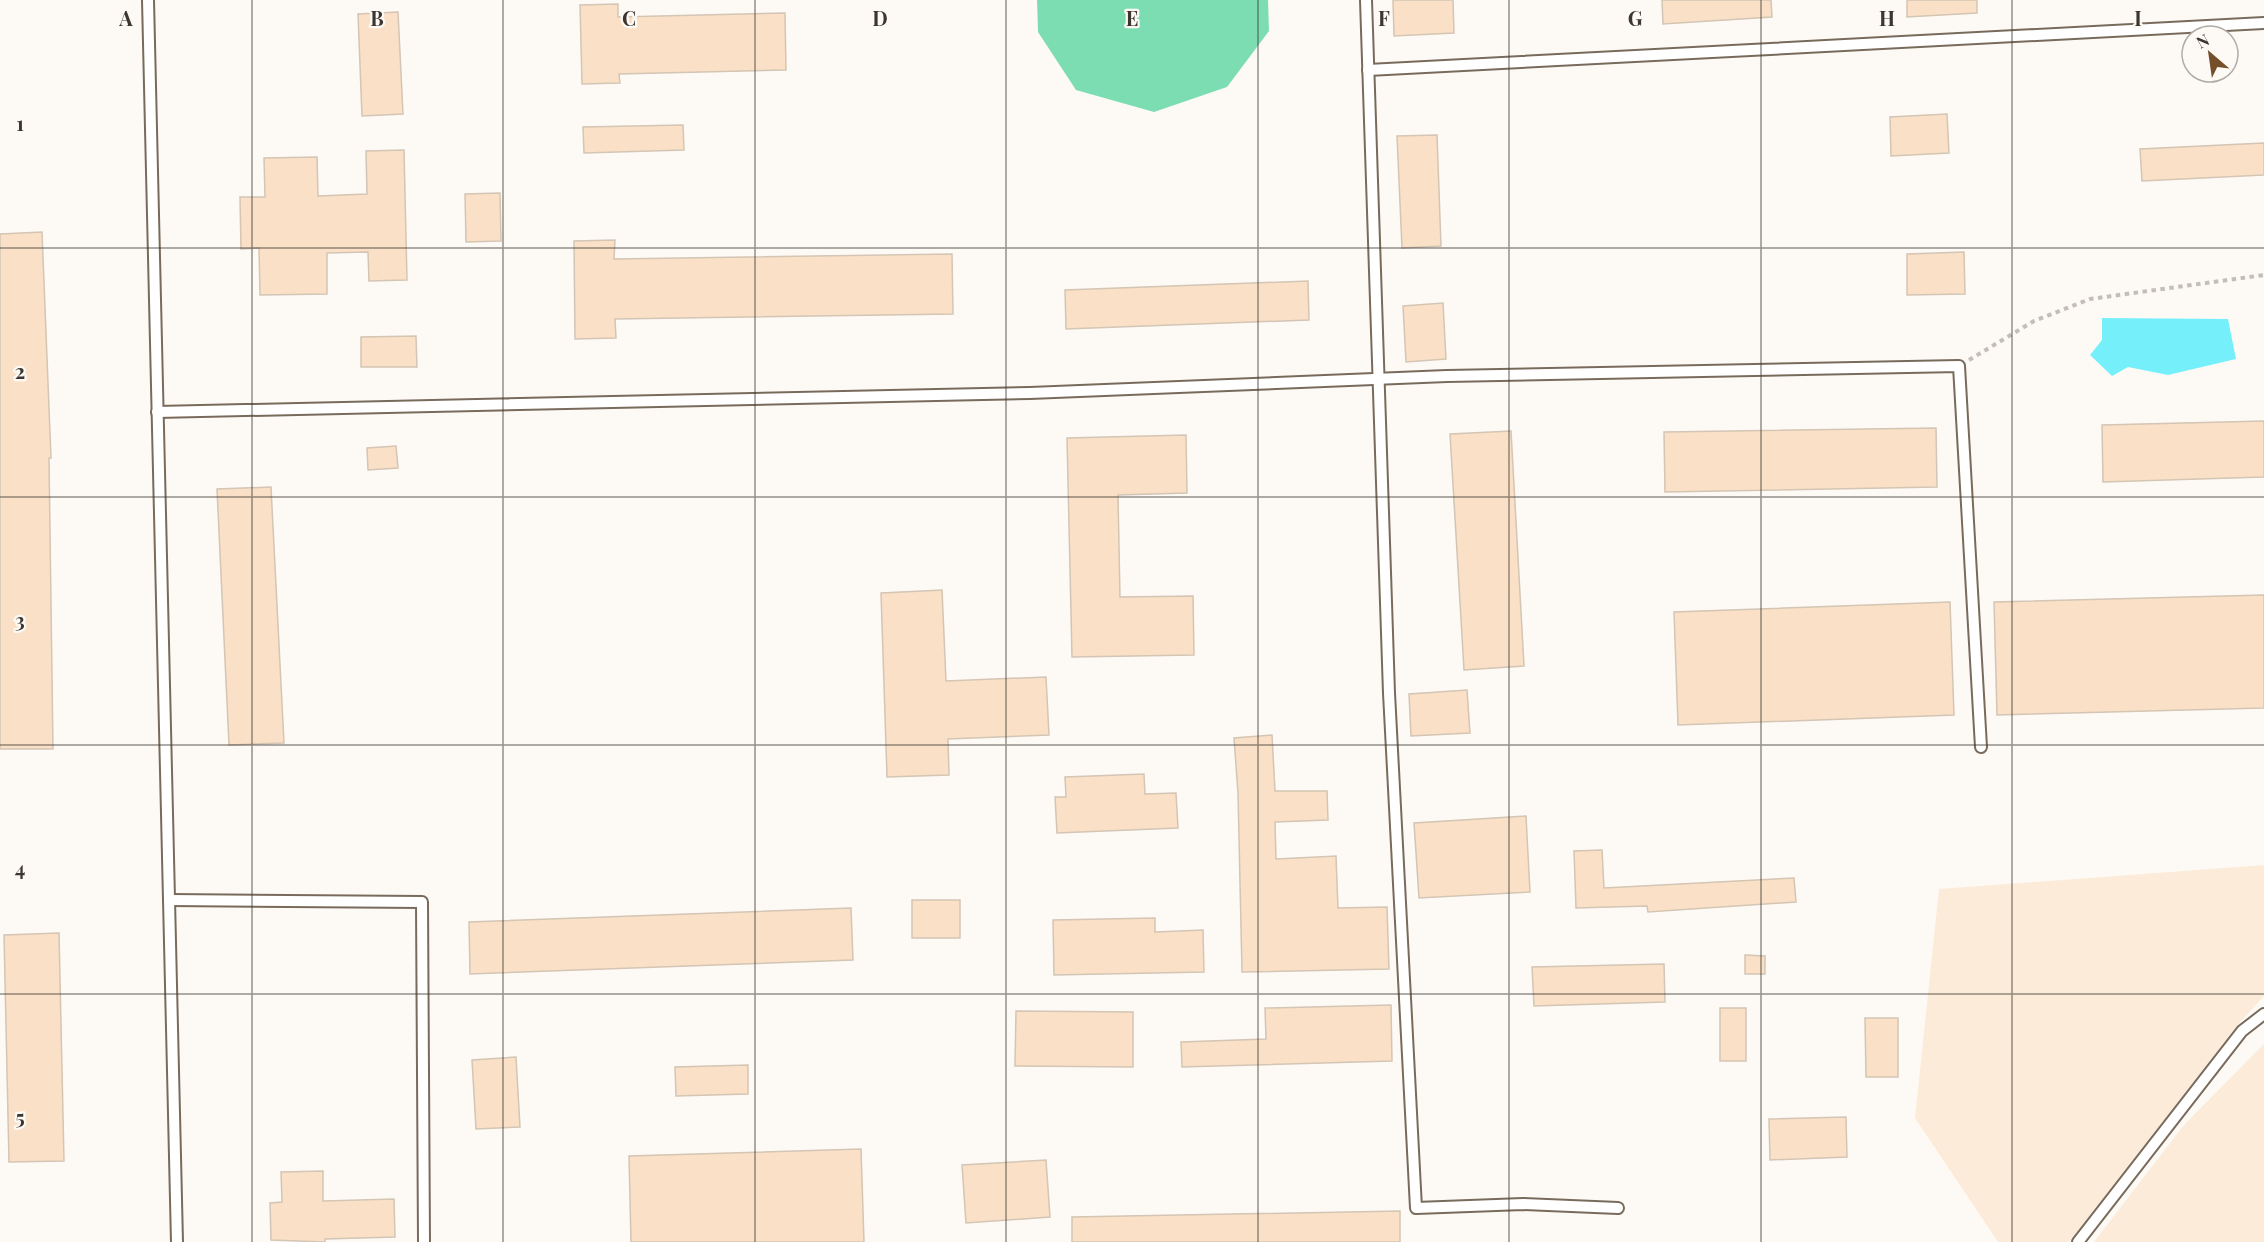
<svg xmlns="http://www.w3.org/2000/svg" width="2264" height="1242" viewBox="0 0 2264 1242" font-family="'Playfair Display',serif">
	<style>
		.built { fill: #fcebd9 }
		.green { fill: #7dddb2 }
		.water { fill: #75f0fa }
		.building { fill: #f9e0c6; stroke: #d4c5b4; stroke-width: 1.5 }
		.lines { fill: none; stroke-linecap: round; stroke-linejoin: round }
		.lane-casing { stroke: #796b5c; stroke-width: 14 }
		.path { stroke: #c3beba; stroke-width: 4; stroke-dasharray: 4.5 4.5; stroke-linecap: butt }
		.lane { stroke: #fff; stroke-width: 10 }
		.grid { fill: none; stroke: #3d3630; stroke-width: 1.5; stroke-opacity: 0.55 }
		.grid-label { font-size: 20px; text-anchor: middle; font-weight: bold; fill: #3d3630; stroke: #fdfaf6; stroke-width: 4.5; stroke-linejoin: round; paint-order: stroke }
	</style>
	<rect width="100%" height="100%" fill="#fdfaf6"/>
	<!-- built -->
	<g class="built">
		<polygon points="2264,865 2264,996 2235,1028 2069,1242 1998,1242 1915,1118 1939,889"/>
		<polygon points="2264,1044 2264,1242 2094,1242 2184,1125"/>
	</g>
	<!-- green -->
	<polygon class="green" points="1037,0 1268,0 1269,31 1227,87 1154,112 1076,90 1038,32"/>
	<!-- water -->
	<polygon class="water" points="2102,318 2228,319 2236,359 2168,375 2128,367 2112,376 2090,355 2102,340"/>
	<!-- building -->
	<g class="building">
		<polygon points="1393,0 1453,0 1454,33 1394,36"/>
		<polygon points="1662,0 1771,0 1772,17 1663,24"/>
		<polygon points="1907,0 1977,0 1977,13 1907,17"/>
		<polygon points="618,4 618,17 785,13 786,70 619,74 620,83 582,84 580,5"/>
		<polygon points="398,12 403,114 362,116 358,14"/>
		<polygon points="1947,114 1949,153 1891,156 1890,117"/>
		<polygon points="683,125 684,150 584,153 583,127"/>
		<polygon points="1437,135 1441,246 1402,248 1397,136"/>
		<polygon points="2264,143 2264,175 2142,181 2140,149"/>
		<polygon points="404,150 407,280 369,281 368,252 327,253 327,294 260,295 259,248 241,249 240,197 265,197 264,158 317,157 318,196 367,194 366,151"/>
		<polygon points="500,193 501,241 466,242 465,194"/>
		<polygon points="42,232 51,458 49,458 53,749 0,749 0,234"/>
		<polygon points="615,240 614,259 952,254 953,314 615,319 616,338 575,339 574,241"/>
		<polygon points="1964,252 1965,294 1907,295 1907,254"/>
		<polygon points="1308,281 1309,320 1066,329 1065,290"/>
		<polygon points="1443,303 1446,359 1406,362 1403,306"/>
		<polygon points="416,336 417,367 361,367 361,337"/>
		<polygon points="2264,421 2264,477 2103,482 2102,425"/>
		<polygon points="1936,428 1937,487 1665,492 1664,432"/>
		<polygon points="1511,431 1524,666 1464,670 1450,434"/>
		<polygon points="1186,435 1187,493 1118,495 1120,597 1193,596 1194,655 1072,657 1067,438"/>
		<polygon points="396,446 398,468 368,470 367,448"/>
		<polygon points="271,487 284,743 229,745 217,489"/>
		<polygon points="942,590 946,681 1046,677 1049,735 948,739 949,775 887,777 881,593"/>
		<polygon points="2264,595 2264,708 1997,715 1994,602"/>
		<polygon points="1950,602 1954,715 1678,725 1674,612"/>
		<polygon points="1467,690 1470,733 1411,736 1409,694"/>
		<polygon points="1272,735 1275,791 1327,791 1328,820 1275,822 1276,859 1336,856 1338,908 1387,907 1389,969 1242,972 1238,793 1234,738"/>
		<polygon points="1144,774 1145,794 1176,793 1178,828 1057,833 1055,797 1066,797 1065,777"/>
		<polygon points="1526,816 1530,892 1419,898 1414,823"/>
		<polygon points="1602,850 1604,888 1794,878 1796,902 1648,912 1647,906 1576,908 1574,851"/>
		<rect x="912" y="900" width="48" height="38"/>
		<polygon points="851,908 853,960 470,974 469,922"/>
		<polygon points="1155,918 1155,932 1203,930 1204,972 1054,975 1053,920"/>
		<polygon points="59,933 64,1161 9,1162 4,935"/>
		<polygon points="1745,955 1765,956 1765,974 1745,974"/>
		<polygon points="1664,964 1665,1002 1534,1006 1532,967"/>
		<polygon points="1391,1005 1392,1061 1182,1067 1181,1042 1266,1039 1265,1008"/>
		<rect x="1720" y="1008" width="26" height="53"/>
		<polygon points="1016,1011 1133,1012 1133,1067 1015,1066"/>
		<polygon points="1865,1018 1898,1018 1898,1077 1866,1077"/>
		<polygon points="516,1057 520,1127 476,1129 472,1060"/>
		<polygon points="748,1065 748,1094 676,1096 675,1067"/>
		<polygon points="1846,1117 1847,1157 1770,1160 1769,1119"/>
		<polygon points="861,1149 864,1242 631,1242 629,1156"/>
		<polygon points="1046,1160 1050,1217 966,1223 962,1165"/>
		<polygon points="323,1171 323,1201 394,1199 395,1237 325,1239 325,1242 271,1240 270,1203 282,1202 281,1172"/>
		<polygon points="1400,1211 1400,1242 1072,1242 1072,1217"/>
	</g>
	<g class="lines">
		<defs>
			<g id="lane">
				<polyline points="148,0 177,1242"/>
				<polyline points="1366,0 1389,693 1416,1208 1523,1204 1618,1208"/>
				<polyline points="1368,70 2264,23"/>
				<polyline points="157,412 1030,393 1447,376 1959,366 1981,747"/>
				<polyline points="169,900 422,902 424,1242"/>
				<polyline points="2078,1242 2242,1031 2264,1014"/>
			</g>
		</defs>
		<!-- lane casing -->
		<use href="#lane" class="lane-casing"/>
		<!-- path -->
		<polyline class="path" points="1969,360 2034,321 2090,299 2264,275"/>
		<!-- lane -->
		<use href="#lane" class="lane"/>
	</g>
	<!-- grid -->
	<path class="grid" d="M252 0V1242M503 0V1242M755 0V1242M1006 0V1242M1258 0V1242M1509 0V1242M1761 0V1242M2012 0V1242M0 248H2264M0 497H2264M0 745H2264M0 994H2264"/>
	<g class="grid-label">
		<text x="126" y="26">A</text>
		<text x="377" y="26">B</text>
		<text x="629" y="26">C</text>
		<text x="880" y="26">D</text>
		<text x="1132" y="26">E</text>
		<text x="1384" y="26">F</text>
		<text x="1635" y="26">G</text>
		<text x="1887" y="26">H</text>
		<text x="2138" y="26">I</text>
		<text x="20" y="131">1</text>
		<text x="20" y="379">2</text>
		<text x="20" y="628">3</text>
		<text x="20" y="876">4</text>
		<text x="20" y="1125">5</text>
	</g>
	<!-- north arrow -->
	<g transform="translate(2210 54) rotate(331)"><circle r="28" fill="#fdfaf6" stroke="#b0aca7" stroke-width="1.5"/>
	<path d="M0-4.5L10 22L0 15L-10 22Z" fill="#744f2a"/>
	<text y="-9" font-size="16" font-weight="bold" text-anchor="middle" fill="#3d3630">N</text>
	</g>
</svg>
